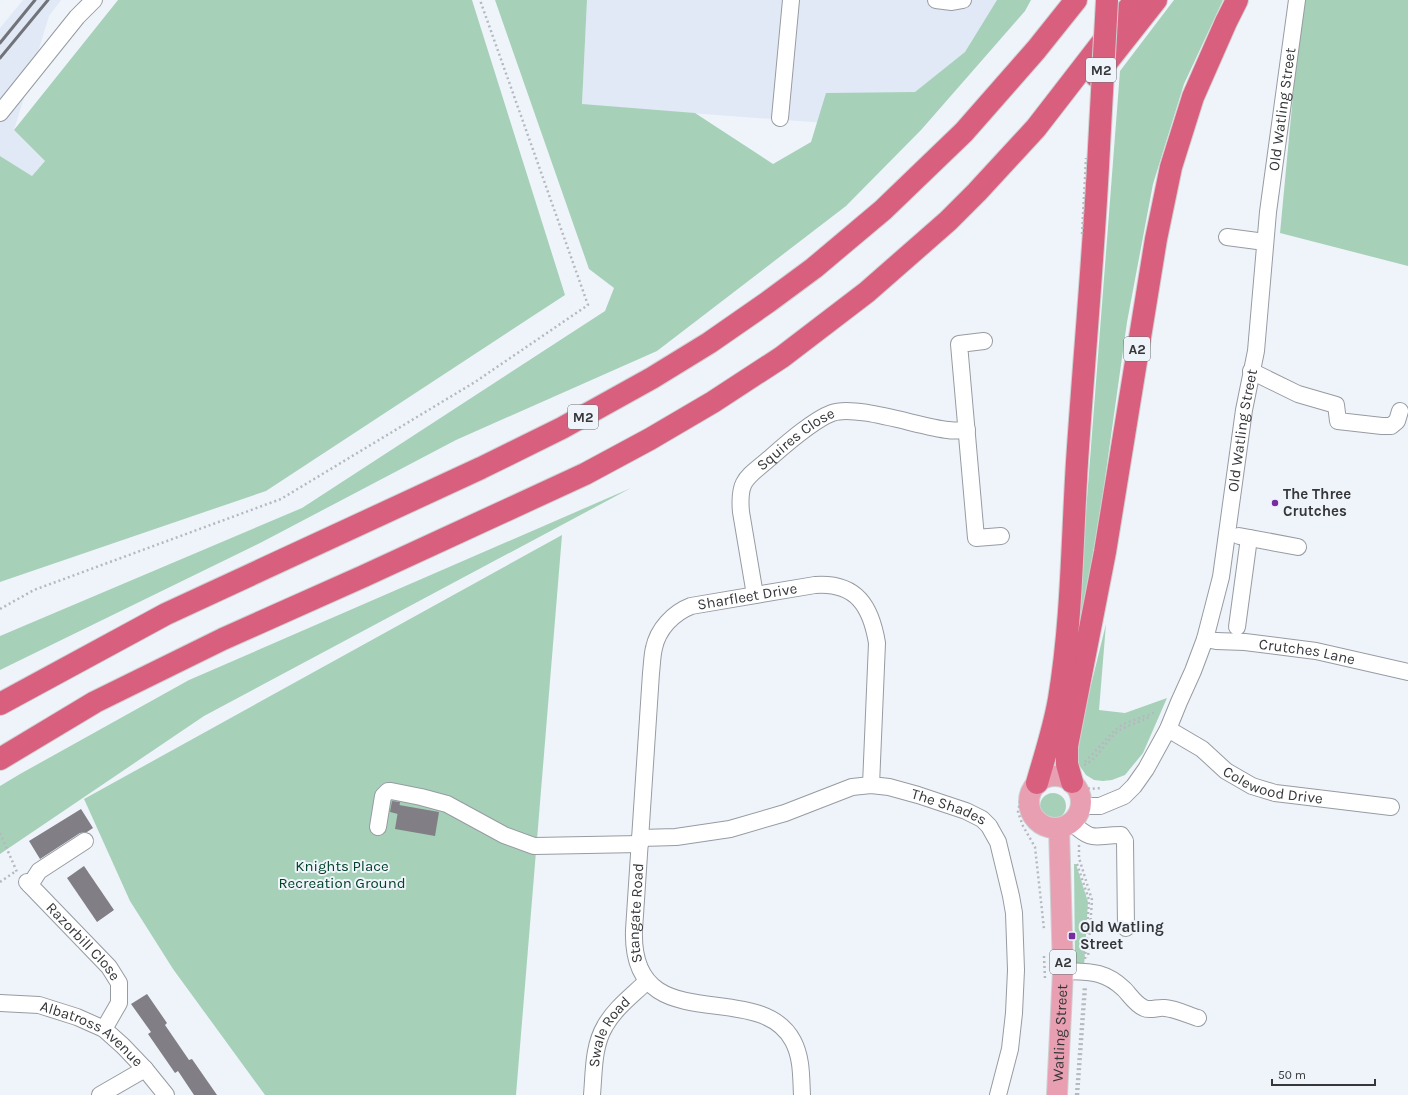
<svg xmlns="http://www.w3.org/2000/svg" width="1408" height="1095" viewBox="0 0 1408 1095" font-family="Karla,sans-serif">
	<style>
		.built { fill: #e1e9f7 }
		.green { fill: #a6d1b8 }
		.building { fill: #827e85 }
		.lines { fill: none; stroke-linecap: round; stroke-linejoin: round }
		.minor-casing { stroke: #979ba2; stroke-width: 18 }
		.major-casing { stroke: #cfcfd0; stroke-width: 22 }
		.highway-casing { stroke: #cfcfd0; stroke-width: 24 }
		.path { stroke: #b5b9bf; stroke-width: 2.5; stroke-dasharray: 2 3; stroke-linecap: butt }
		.minor { stroke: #fff; stroke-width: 16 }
		.major { stroke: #e89fb2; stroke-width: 20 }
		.highway { stroke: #d95f7e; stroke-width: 22 }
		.rail { stroke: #707378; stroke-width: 3 }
		.highway-bridge-casing { stroke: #cfcfd0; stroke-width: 24; stroke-linecap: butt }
		.path-bridge { stroke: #b5b9bf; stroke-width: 2.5; stroke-dasharray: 2 3; stroke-linecap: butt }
		.highway-bridge { stroke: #d95f7e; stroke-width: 22 }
		.poi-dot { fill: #752da0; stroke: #eff4fb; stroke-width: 1.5 }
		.labels { text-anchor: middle; stroke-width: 4; stroke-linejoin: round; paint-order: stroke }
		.shield { fill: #eff4fb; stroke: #6d7074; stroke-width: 1 }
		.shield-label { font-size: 14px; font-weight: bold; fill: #35373a }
		.street-label { font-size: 15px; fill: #35373a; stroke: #eff4fb }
		.poi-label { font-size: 15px; font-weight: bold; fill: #35373a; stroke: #eff4fb; text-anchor: start }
		.park-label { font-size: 15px; fill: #004227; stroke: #eff4fb }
	</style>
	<rect width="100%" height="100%" fill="#eff4fb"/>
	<!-- built -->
	<g class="built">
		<polygon points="23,0 61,0 49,16 14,130 45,161 32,176 0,156 0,28"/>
		<polygon points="587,0 1028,0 1025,11 921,130 582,105"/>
	</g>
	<!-- green -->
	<g class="green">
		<polygon points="118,0 472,0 565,295 266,491 0,582 0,156 32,176 45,161 14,130"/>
		<polygon points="495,0 587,0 582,104 695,113 773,164 811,142 826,93 915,92 965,52 997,0 1031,0 1025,11 921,130 846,206 657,351 456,440 262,542 0,670 0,636 302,508 605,311 614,288 589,269"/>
		<polygon points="1174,0 1223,0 1184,84 1153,184 1127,322 1103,493 1074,667 1120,71"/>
		<polygon points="1302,0 1408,0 1408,266 1280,233"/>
		<polygon points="631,488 204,716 0,854 0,786 20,774 189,680"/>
		<polygon points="562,535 516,1095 265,1095 173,969 130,901 84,799"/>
		<polygon points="1106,624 1099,710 1125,713 1167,698 1143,753 1125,775 1112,780 1103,781 1094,780 1086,775 1079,765 1077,742"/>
		<circle cx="1053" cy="806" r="13"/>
		<polygon points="1074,864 1076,864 1088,902 1084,967 1075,964"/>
	</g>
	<!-- building -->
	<g class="building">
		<polygon points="392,801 400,802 398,814 390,812"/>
		<polygon points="399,805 439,812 435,836 395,829"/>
		<polygon points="81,809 93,828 87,832 80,833 40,859 29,841"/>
		<polygon points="84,866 114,910 97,922 67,878"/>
		<polygon points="147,994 167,1023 165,1025 189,1060 192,1059 217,1095 194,1095 178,1071 175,1073 148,1034 151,1032 131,1004"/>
	</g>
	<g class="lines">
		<defs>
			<g id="minor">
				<polyline points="936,0 952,2 963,0"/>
				<polyline points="0,113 77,17 94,0"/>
				<polyline points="780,118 791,0"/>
				<polyline points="1227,237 1265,242"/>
				<polyline points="984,341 959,344 976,538 1001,536"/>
				<polyline points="1251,371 1298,394 1336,405 1338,421 1382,426 1391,426 1397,421 1400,411"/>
				<polyline points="1239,536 1298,547"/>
				<path id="s1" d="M755 595 741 512C738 479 747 478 770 458 786 444 813 420 832 413 855 404 920 427 948 430 954 431 961 430 967 430"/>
				<polyline points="1237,627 1249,538"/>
				<path id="s2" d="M1205 639 1216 641 1245 642 1316 651 1408 672"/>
				<path id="s3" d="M1168 729 1202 749 1226 771 1252 786 1275 793 1292 795 1391 807"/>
				<path id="s4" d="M1081 806H1100L1124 796 1134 786 1146 769 1168 729 1179 702 1193 671 1205 639 1221 577 1244 410 1256 351 1268 212 1297 0"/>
				<path d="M1072 823C1094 843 1094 835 1121 835L1125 841 1126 928"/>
				<polyline points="378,827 383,796 388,791 391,791 421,797 447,804 504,835 534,846 640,844"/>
				<path id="s5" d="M640 838 676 837 730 829 785 813 852 787 871 785 889 787 918 795 966 811 982 819 989 826 998 842 1011 896 1014 913 1016 970 1014 1013 1010 1049 998 1095"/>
				<path id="s6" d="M27 882 109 967 119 983V1003L104 1029"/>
				<polyline points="30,885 39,871 85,841"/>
				<path d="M1063 971C1088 972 1104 970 1124 989 1130 995 1135 1004 1144 1008 1150 1011 1158 1007 1165 1008 1176 1009 1188 1015 1198 1018"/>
				<path id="s7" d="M0 1003 39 1005 77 1017 104 1029 123 1046 145 1069 166 1095"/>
				<polyline points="100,1095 145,1069"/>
				<path id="s8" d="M592 1095C594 1072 593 1046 605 1026 615 1008 633 995 647 981"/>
				<path id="s9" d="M802 1095C801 1077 802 1058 793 1041 759 976 630 1043 634 930L651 673C652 665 652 656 654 648 658 629 673 613 691 606L815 585C857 582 871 607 877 643L871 785"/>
			</g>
			<g id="major">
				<circle cx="1055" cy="802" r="26"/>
				<path id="s10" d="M1057 1095 1063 971 1059 828"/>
			</g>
			<g id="highway">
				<polyline points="1096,76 1156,0"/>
				<polyline points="0,704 166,614 481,468 562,428 652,378 709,343 768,302 814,268 883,210 964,132 1036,50 1076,0"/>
				<polyline points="0,759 95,702 223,639 364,576 585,474 650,439 713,402 782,357 867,292 948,221 977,192 1036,128 1135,0"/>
				<polyline points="1072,782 1067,764 1067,746 1105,552 1156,239 1171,167 1193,97 1226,22 1237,0"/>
				<path d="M1037 783C1045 755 1054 728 1059 699 1072 621 1072 541 1077 462 1084 357 1094 252 1099 147"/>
			</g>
		</defs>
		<!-- minor casing -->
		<use href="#minor" class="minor-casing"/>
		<!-- major casing -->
		<use href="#major" class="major-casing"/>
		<!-- highway casing -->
		<use href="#highway" class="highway-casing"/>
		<!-- path -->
		<g class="path">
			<polyline points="0,609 34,590 281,499 475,382 588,305 480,0"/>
			<polyline points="1085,762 1114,731 1123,724 1156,712"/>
			<path d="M1084 765C1097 760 1106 741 1117 732 1128 724 1140 723 1151 716"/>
			<polyline points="1088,788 1090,789 1102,788"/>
			<polyline points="1022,791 1018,812 1023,826 1035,847 1044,929"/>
			<polyline points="0,833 17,872"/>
			<polyline points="1079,845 1079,858 1092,900 1088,958"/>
			<polyline points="1077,864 1089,900 1085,959"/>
			<polyline points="0,882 16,871"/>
			<polyline points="1044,956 1045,979"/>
			<polyline points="1076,1095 1084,986"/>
			<polyline points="1078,1095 1086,986"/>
		</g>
		<!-- minor -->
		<use href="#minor" class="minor"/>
		<!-- major -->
		<use href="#major" class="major"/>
		<!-- highway -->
		<use href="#highway" class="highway"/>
		<!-- rail -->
		<g class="rail">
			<polyline points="0,43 35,0"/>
			<polyline points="0,58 48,0"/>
		</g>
		<defs>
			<polyline id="highway-bridge" points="1099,147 1107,0"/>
		</defs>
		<!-- highway-bridge casing -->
		<use href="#highway-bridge" class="highway-bridge-casing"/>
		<!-- path-bridge -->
		<polyline class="path-bridge" points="1082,234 1086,158"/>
		<!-- highway-bridge -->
		<use href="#highway-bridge" class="highway-bridge"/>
	</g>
	<!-- markers -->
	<g class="poi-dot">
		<circle cx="1275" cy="503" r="4"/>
		<rect x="1068" y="932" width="8" height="8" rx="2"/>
	</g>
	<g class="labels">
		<!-- shield labels -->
		<g class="shield">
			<rect x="1086" y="58" width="30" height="24" rx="3"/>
			<rect x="1124" y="337" width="26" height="24" rx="3"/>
			<rect x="568" y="405" width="30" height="24" rx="3"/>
			<rect x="1050" y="950" width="26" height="24" rx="3"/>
		</g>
		<g class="shield-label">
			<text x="1101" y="75">M2</text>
			<text x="1137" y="354">A2</text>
			<text x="583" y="422">M2</text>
			<text x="1063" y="967">A2</text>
		</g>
		<!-- street labels -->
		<g class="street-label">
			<text dy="5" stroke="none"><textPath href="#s4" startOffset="759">Old Watling Street</textPath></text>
			<text dy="5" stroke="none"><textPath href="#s4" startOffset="435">Old Watling Street</textPath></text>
			<text dy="5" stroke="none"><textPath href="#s1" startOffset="182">Squires Close</textPath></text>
			<text dy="5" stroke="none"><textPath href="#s9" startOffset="670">Sharfleet Drive</textPath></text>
			<text dy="5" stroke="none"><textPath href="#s2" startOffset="103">Crutches Lane</textPath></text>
			<text dy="5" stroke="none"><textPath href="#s3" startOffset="122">Colewood Drive</textPath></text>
			<text dy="5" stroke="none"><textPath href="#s5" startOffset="320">The Shades</textPath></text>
			<text dy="5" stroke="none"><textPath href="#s9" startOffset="289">Stangate Road</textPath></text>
			<text dy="5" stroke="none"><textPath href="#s6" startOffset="82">Razorbill Close</textPath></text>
			<text dy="5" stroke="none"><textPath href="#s10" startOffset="62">Watling Street</textPath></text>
			<text dy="5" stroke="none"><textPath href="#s8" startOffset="67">Swale Road</textPath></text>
			<text dy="5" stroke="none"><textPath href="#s7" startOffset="100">Albatross Avenue</textPath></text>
		</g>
		<!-- poi labels -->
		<g class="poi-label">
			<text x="1283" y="499">The Three<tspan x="1283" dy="17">Crutches</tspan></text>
			<text x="1080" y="932">Old Watling<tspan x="1080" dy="17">Street</tspan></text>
		</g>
		<!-- park labels -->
		<g class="park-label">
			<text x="342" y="871">Knights Place<tspan x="342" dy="17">Recreation Ground</tspan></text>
		</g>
	</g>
	<!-- scale -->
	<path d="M1272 1079v6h103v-6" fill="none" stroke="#35373a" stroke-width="2"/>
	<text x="1278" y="1079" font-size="12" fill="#35373a" stroke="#eff4fb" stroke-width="3" paint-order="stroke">50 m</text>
</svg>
